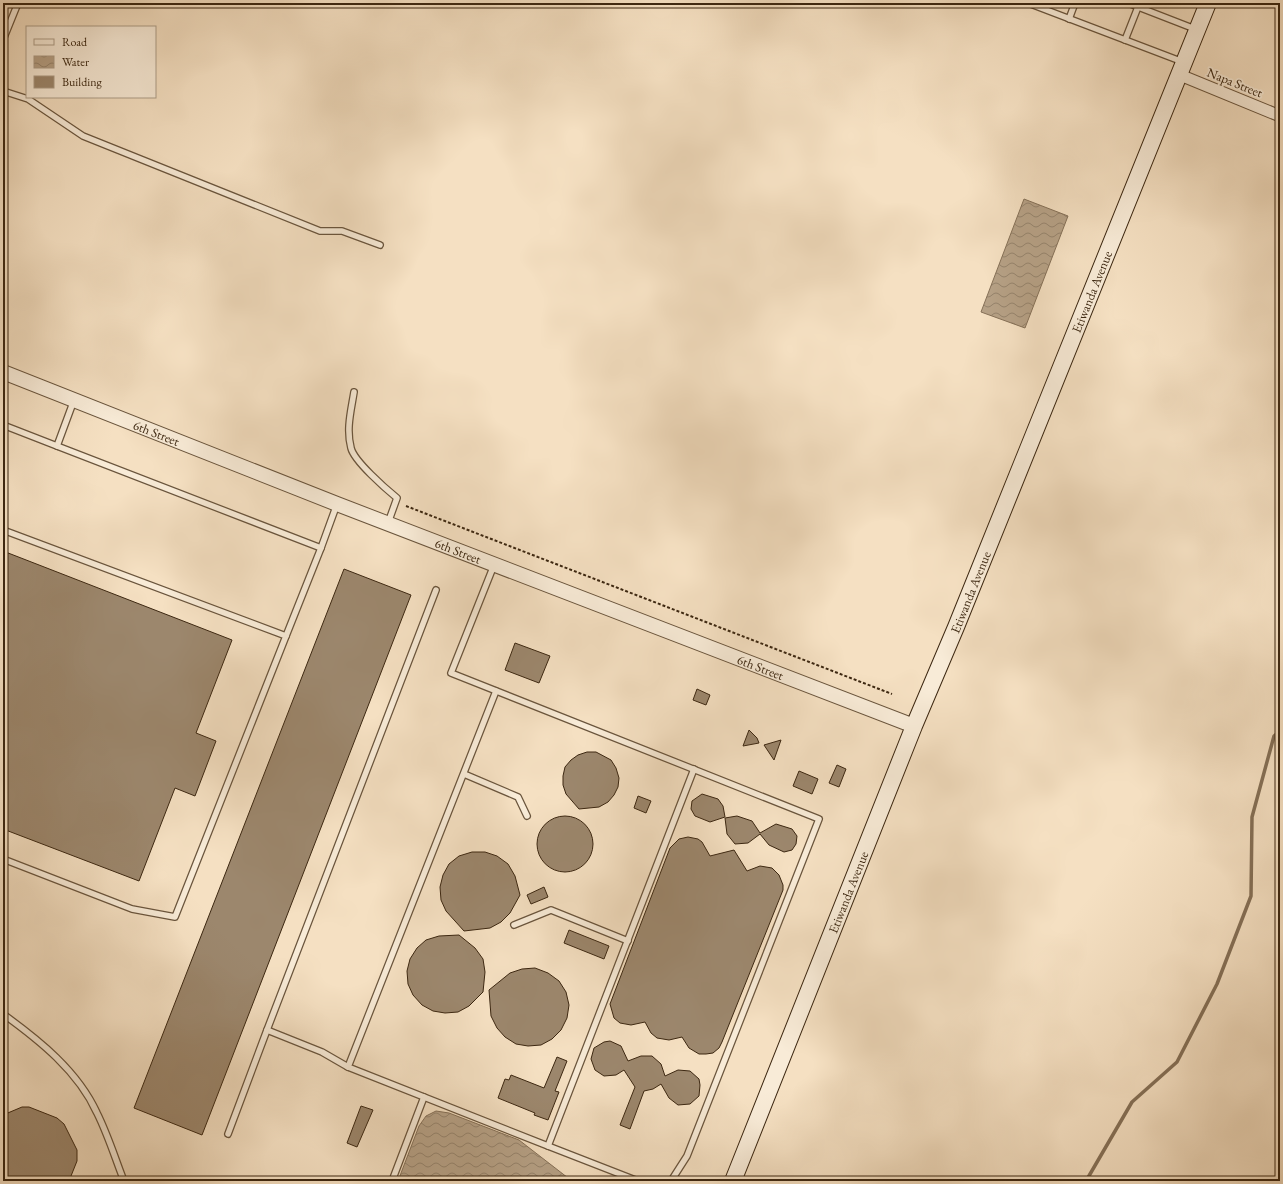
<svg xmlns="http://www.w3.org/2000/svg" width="1283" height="1184" viewBox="0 0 1283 1184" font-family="'EB Garamond',serif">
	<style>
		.water { fill: url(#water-waves); stroke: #857057 }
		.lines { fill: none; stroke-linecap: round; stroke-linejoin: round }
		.stream { stroke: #857057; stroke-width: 3.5 }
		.building { fill: #9c876d; stroke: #3c2711 }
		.service-casing { stroke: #6a553d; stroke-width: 8 }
		.minor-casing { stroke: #6a553d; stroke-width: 13 }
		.tertiary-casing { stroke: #6a553d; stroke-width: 16 }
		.secondary-casing { stroke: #3c2711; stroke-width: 18 }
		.path { stroke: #3c2711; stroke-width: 2; stroke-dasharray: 3 2; stroke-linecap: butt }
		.service { stroke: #f8ebd7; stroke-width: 5.5 }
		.minor { stroke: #f8ebd7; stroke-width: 11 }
		.tertiary { stroke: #f8ebd7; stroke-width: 14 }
		.secondary { stroke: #f8ebd7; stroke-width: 16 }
		.labels { text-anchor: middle; stroke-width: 3.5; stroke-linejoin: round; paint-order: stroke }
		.street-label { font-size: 13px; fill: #3c2711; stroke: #f8ebd7 }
	</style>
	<defs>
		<pattern id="water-waves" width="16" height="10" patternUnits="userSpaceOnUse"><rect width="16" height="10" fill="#b6a186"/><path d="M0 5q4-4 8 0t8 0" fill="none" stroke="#95836c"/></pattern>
	</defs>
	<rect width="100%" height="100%" fill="#f5e0c2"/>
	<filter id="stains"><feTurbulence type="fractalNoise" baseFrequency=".005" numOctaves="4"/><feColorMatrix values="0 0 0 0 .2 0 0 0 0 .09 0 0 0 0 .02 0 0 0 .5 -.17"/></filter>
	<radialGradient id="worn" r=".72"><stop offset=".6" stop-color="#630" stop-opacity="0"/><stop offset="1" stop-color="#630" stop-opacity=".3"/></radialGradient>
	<!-- water -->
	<g class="water">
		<polygon points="1024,199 1068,216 1025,328 981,312"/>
		<polygon points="436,1111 449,1113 519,1140 572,1181 398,1181 419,1126 426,1116"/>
	</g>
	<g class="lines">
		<!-- stream -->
		<polyline class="stream" points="1086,1181 1132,1102 1177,1062 1217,984 1251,896 1252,817 1274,736 1280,731"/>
	</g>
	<!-- building -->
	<g class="building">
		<polygon points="3,551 232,640 196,733 216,741 195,796 175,788 139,881 3,829"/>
		<polygon points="344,569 411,595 202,1135 134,1108"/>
		<polygon points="515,643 550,656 539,683 505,670"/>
		<polygon points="697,689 710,695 706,705 693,700"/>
		<polygon points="749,730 757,738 759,743 743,746"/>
		<polygon points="781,740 774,760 764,745"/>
		<polygon points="587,752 596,752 611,760 616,768 619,778 618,787 614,795 608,802 599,807 579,809 566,794 563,785 563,776 565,767 571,760 578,755"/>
		<polygon points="837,765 846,769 839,787 829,783"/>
		<polygon points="799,771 818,779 812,794 793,786"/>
		<polygon points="702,794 718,799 723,806 725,817 710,822 695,816 691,809 692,801"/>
		<polygon points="638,796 651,801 646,813 634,808"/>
		<polygon points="737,816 752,821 760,833 776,824 792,829 797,836 796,844 792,850 784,852 769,845 760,834 748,843 735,844 727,834 725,818"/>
		<circle cx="565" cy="844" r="28"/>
		<polygon points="688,837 698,839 702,842 710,856 734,850 747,871 760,866 772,868 779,875 783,885 783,890 722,1042 719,1048 713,1053 706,1054 699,1054 689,1048 682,1037 669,1040 657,1038 651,1033 645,1022 631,1025 620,1023 614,1018 610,1004 670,848 679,839"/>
		<polygon points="472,852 485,852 497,856 508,864 515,876 520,895 510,913 501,922 490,928 464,931 446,911 441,900 440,887 443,875 449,864 459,856"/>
		<polygon points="544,887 548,897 531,904 527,895"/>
		<polygon points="569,930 609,946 604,959 564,943"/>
		<polygon points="459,935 475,948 483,959 485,972 483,992 469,1006 458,1012 445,1013 433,1011 422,1005 413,995 408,984 407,971 410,959 417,948 426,940 439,936"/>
		<polygon points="535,968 548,973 559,981 566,992 569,1005 567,1018 561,1030 552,1039 541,1045 528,1046 516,1044 505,1037 497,1028 491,1016 489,990 510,973 522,969"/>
		<polygon points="610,1041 621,1046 628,1061 641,1056 652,1056 661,1064 665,1076 678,1070 690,1071 699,1079 700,1085 699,1096 690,1104 678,1105 669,1098 661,1084 653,1089 644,1091 630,1129 620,1125 635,1087 624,1070 616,1075 604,1076 595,1070 591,1059 594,1048 604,1042"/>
		<polygon points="557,1057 567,1061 555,1091 559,1092 548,1120 534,1115 535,1113 498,1098 505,1079 509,1080 511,1075 544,1088"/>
		<polygon points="361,1106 373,1110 357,1147 347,1143"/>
		<polygon points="22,1107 29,1107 57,1118 64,1124 77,1150 77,1161 69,1181 3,1181 3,1115"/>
	</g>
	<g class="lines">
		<defs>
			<g id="service">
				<polyline points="1028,3 1183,62"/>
				<polyline points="1128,3 1195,29"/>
				<polyline points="1069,19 1075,3"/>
				<polyline points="3,40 18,3"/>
				<polyline points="1125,40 1138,7"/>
				<polyline points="3,91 28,99 83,136 320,231 342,231 380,245"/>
				<path d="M354 392C351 411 346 429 351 448 354 461 386 489 397 498L388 523"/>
				<polyline points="74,400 57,446 321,548 337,504"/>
				<polyline points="3,425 57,446"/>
				<polyline points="3,530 286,636 175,917 132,909 3,859"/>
				<polyline points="494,565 451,673 819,819 687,1156 671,1181"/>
				<polyline points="286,636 321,548"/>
				<polyline points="496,691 348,1067 548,1146"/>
				<polyline points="464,774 518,797 527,816"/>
				<polyline points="514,925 551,910 628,941"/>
				<path d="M3 1014C39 1040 78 1071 97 1113 108 1135 115 1158 124 1181"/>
				<polyline points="348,1067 322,1052 267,1030 436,590"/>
				<polyline points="228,1134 267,1030"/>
				<polyline points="392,1181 424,1097"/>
				<polyline points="638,1181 548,1146 694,769"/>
			</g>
			<polyline id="minor" points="1180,75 1280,116"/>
			<g id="tertiary">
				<path id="s1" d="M3 372 337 504 914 726"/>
			</g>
			<g id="secondary">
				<path id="s2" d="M733 1181 914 726 956 627 1208 3"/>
			</g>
		</defs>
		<!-- service casing -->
		<use href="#service" class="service-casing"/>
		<!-- minor casing -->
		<use href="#minor" class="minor-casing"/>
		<!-- tertiary casing -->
		<use href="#tertiary" class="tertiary-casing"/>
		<!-- secondary casing -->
		<use href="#secondary" class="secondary-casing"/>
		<!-- path -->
		<polyline class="path" points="406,506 892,694"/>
		<!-- service -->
		<use href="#service" class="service"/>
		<!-- minor -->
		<use href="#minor" class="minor"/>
		<!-- tertiary -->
		<use href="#tertiary" class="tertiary"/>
		<!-- secondary -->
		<use href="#secondary" class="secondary"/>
	</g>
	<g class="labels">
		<!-- street labels -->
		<g class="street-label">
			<text transform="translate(1235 82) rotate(22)" y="5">Napa Street</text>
			<text dy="5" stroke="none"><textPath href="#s2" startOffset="959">Etiwanda Avenue</textPath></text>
			<text dy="5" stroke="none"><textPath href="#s1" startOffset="165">6th Street</textPath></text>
			<text dy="5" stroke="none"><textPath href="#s1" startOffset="489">6th Street</textPath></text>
			<text dy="5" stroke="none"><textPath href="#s2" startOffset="635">Etiwanda Avenue</textPath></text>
			<text dy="5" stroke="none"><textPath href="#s1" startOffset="813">6th Street</textPath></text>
			<text dy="5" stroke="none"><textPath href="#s2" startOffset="311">Etiwanda Avenue</textPath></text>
		</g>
	</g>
	<!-- margin -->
	<rect width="1283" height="1184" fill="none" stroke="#f5e0c2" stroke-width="16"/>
	<rect x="4" y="4" width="1275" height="1176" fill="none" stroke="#3c2711" stroke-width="2"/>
	<rect x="8" y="8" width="1267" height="1168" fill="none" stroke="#3c2711"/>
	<!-- legend -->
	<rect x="26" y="26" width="130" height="72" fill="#f8ebd7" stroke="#ad9d88"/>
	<rect x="34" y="39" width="20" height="6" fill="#f8ebd7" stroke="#ad9d88"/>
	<text x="62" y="46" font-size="12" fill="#3c2711">Road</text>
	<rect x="34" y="56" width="20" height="12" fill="url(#water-waves)" stroke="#ad9d88"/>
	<text x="62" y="66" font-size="12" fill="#3c2711">Water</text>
	<rect x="34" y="76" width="20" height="12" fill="#9c876d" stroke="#ad9d88"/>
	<text x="62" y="86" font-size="12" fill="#3c2711">Building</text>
	<rect width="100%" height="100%" filter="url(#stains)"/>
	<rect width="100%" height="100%" fill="url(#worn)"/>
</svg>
